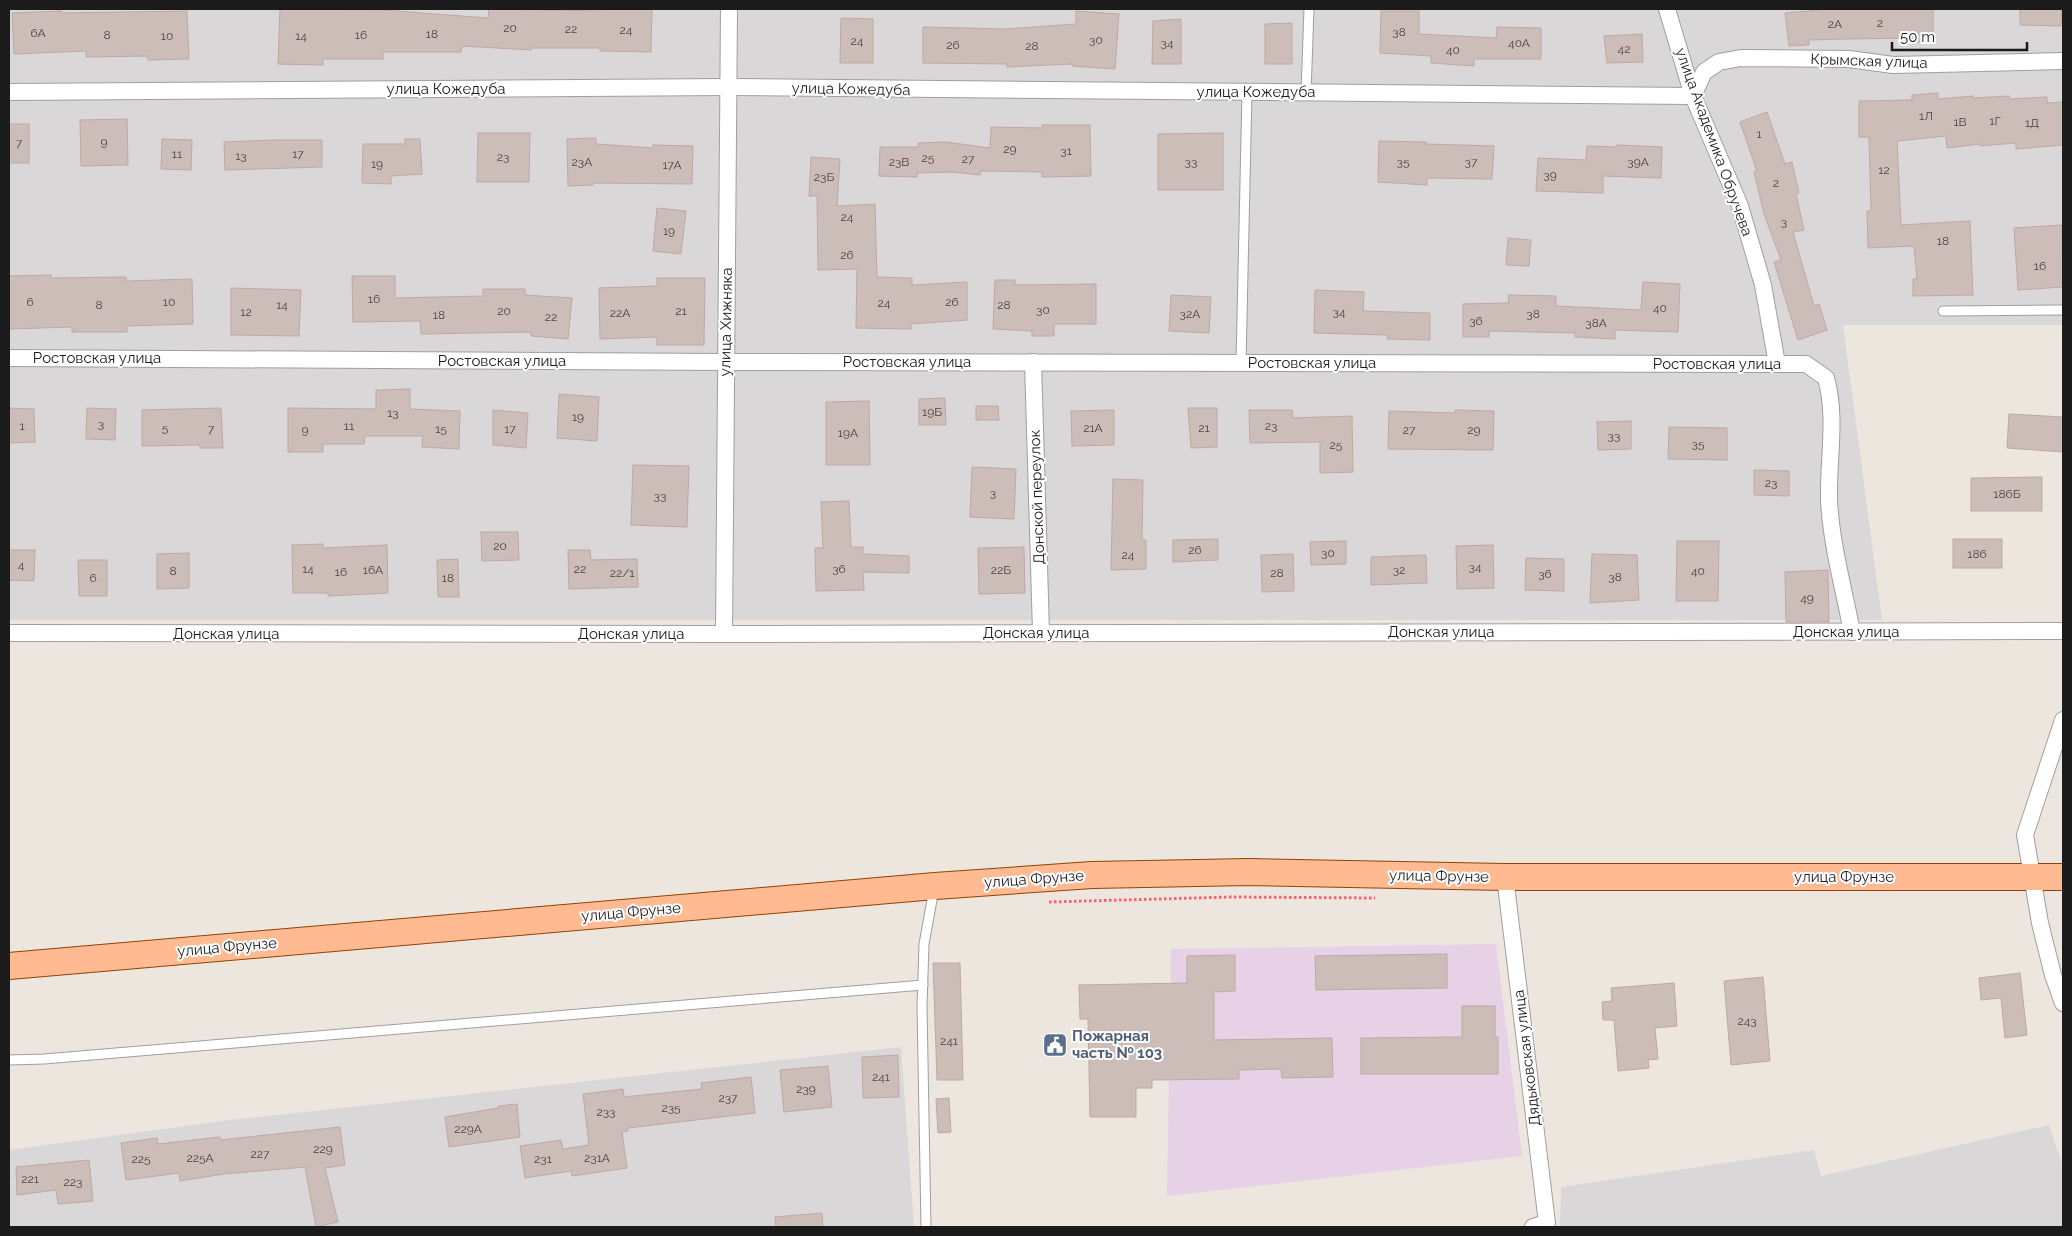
<svg xmlns="http://www.w3.org/2000/svg" width="2072" height="1236" viewBox="0 0 2072 1236" font-family="Raleway,sans-serif">
	<style>
		.residential { fill: #d9d7d8 }
		.industrial { fill: #e6d1e7 }
		.building { fill: #cdbdb9; stroke: #bfa8a1 }
		.lines { fill: none; stroke-linecap: round; stroke-linejoin: round }
		.service-casing { stroke: #9f9f9f; stroke-width: 11 }
		.minor-casing { stroke: #9f9f9f; stroke-width: 18 }
		.primary-casing { stroke: #914300; stroke-width: 28 }
		.path { stroke: #ff5e6f; stroke-width: 3; stroke-dasharray: 2.5 2.5; stroke-linecap: butt }
		.service { stroke: #fff; stroke-width: 9 }
		.minor { stroke: #fff; stroke-width: 16 }
		.primary { stroke: #ffba92; stroke-width: 26 }
		.labels { text-anchor: middle; stroke-width: 4; stroke-linejoin: round; paint-order: stroke }
		.number-label { font-size: 12px; fill: #484442 }
		.street-label { font-size: 15px; fill: #1b1b1b; stroke: #fff }
		.service-label { font-size: 15px; font-weight: bold; fill: #4e5e75; stroke: #fff; text-anchor: start }
	</style>
	<rect width="100%" height="100%" fill="#ede6df"/>
	<!-- residential -->
	<g class="residential">
		<polygon points="9,9 2063,9 2063,325 1843,325 1882,620 9,620"/>
		<polygon points="901,1047 914,1227 9,1227 9,1150 222,1121"/>
		<polygon points="2049,1125 2063,1167 2063,1227 1560,1227 1561,1187 1814,1150 1821,1176"/>
	</g>
	<!-- industrial -->
	<polygon class="industrial" points="1496,944 1522,1156 1167,1196 1171,949"/>
	<!-- building -->
	<g class="building">
		<polygon points="280,9 383,10 488,18 489,9 601,11 601,9 652,9 651,52 600,51 600,48 531,48 531,50 462,46 461,52 383,52 383,59 323,59 323,65 278,64"/>
		<polygon points="1830,9 1933,9 1933,42 1912,42 1912,38 1846,39 1809,40 1809,45 1789,46 1785,13"/>
		<polygon points="2020,9 2062,9 2061,26 2020,25"/>
		<polygon points="62,11 62,13 187,11 189,59 148,60 147,56 86,57 86,51 14,54 12,13"/>
		<polygon points="1076,11 1119,14 1115,69 1072,66 1073,64 1007,67 1007,64 923,63 923,27 1006,29 1076,24"/>
		<polygon points="1381,11 1419,11 1419,34 1496,38 1497,27 1541,28 1541,59 1474,59 1474,66 1431,63 1431,56 1380,53"/>
		<polygon points="841,18 873,19 873,63 840,63"/>
		<polygon points="1181,19 1181,64 1152,64 1153,21"/>
		<polygon points="1292,23 1292,64 1265,64 1265,24"/>
		<polygon points="1642,34 1643,62 1607,63 1604,36"/>
		<polygon points="1938,93 1938,99 1973,96 1973,98 2009,96 2009,99 2047,97 2047,103 2063,102 2063,145 2016,149 2016,143 1980,146 1980,144 1947,148 1946,136 1897,141 1901,225 1970,221 1973,295 1913,296 1913,279 1917,279 1914,246 1868,248 1867,211 1871,211 1869,137 1859,137 1859,101 1912,100 1912,95"/>
		<polygon points="1767,112 1785,164 1792,162 1799,193 1796,194 1804,230 1793,232 1814,306 1819,304 1827,330 1798,340 1774,262 1781,260 1764,214 1754,172 1757,171 1740,122"/>
		<polygon points="127,119 128,165 81,166 80,120"/>
		<rect x="9" y="124" width="20" height="39"/>
		<polygon points="1042,125 1090,125 1091,176 1042,177 1042,172 981,171 980,175 952,172 917,173 917,177 879,176 880,147 918,147 918,143 946,142 990,148 991,127 1042,128"/>
		<polygon points="478,133 530,133 529,182 477,182"/>
		<polygon points="1223,133 1223,190 1158,190 1158,134"/>
		<polygon points="596,138 596,144 653,148 653,145 693,146 692,184 593,183 593,185 568,186 567,139"/>
		<polygon points="162,139 192,140 191,170 161,169"/>
		<polygon points="405,139 420,139 422,174 391,176 391,184 362,183 363,144 405,144"/>
		<polygon points="274,140 322,140 322,167 225,170 224,142"/>
		<polygon points="1379,141 1426,142 1426,144 1494,146 1492,179 1427,178 1427,185 1378,182"/>
		<polygon points="1616,145 1662,147 1661,178 1603,176 1603,193 1536,191 1538,158 1586,160 1587,146 1616,147"/>
		<polygon points="811,157 840,159 837,206 875,204 877,277 912,278 912,285 967,282 967,320 911,324 911,329 856,328 857,269 818,270 817,196 809,196"/>
		<polygon points="657,208 686,211 681,254 653,251"/>
		<polygon points="2062,225 2063,287 2018,290 2014,228"/>
		<polygon points="1508,238 1531,240 1529,266 1506,265"/>
		<polygon points="51,275 51,278 126,277 127,281 192,279 193,324 127,326 127,332 72,332 72,327 9,329 9,276"/>
		<polygon points="352,276 395,276 395,298 483,296 483,289 525,289 525,295 572,298 568,339 531,336 531,332 421,334 420,321 353,322"/>
		<polygon points="657,278 705,278 704,345 657,345 657,337 600,339 599,288 657,286"/>
		<polygon points="995,280 1015,280 1015,285 1096,284 1096,324 1054,324 1054,336 1032,336 1032,331 993,329"/>
		<polygon points="1643,282 1680,284 1678,332 1615,330 1615,339 1575,337 1575,333 1489,331 1489,337 1463,337 1463,304 1509,303 1508,295 1556,296 1556,306 1641,310"/>
		<polygon points="231,288 301,290 299,336 231,335"/>
		<polygon points="1315,290 1364,292 1363,311 1430,313 1430,340 1387,339 1387,335 1314,333"/>
		<polygon points="1171,295 1211,297 1209,333 1169,331"/>
		<polygon points="410,389 410,409 460,411 459,449 422,447 423,436 365,436 364,444 323,444 323,452 288,452 288,408 376,409 376,390"/>
		<polygon points="559,394 599,397 597,441 557,438"/>
		<polygon points="945,398 946,425 919,425 919,399"/>
		<polygon points="869,401 870,465 826,465 826,402"/>
		<polygon points="976,406 998,406 999,420 976,420"/>
		<polygon points="9,408 34,409 35,442 9,443"/>
		<polygon points="87,408 116,409 115,440 86,439"/>
		<polygon points="221,408 223,448 200,448 200,445 142,446 142,410"/>
		<polygon points="1188,408 1217,408 1217,447 1191,448"/>
		<polygon points="493,410 528,413 526,448 493,445"/>
		<polygon points="1114,410 1114,445 1072,446 1071,411"/>
		<polygon points="1249,410 1292,410 1293,418 1352,416 1353,472 1320,473 1320,442 1250,443"/>
		<polygon points="1455,410 1494,411 1493,450 1388,449 1389,411 1455,413"/>
		<polygon points="2009,414 2063,417 2063,452 2007,448"/>
		<polygon points="1631,421 1631,449 1598,450 1597,422"/>
		<polygon points="1669,427 1727,428 1727,460 1668,459"/>
		<polygon points="633,465 689,466 687,527 631,525"/>
		<polygon points="972,467 1016,469 1014,519 970,517"/>
		<polygon points="1754,470 1789,471 1789,496 1754,495"/>
		<polygon points="2042,477 2042,511 1971,511 1971,478"/>
		<polygon points="1113,479 1143,480 1142,540 1146,540 1146,569 1111,570"/>
		<polygon points="849,501 851,547 863,547 863,554 909,556 909,573 863,572 864,590 816,591 815,548 823,548 821,502"/>
		<polygon points="481,532 518,532 519,560 482,561"/>
		<polygon points="1218,539 1218,560 1173,562 1173,540"/>
		<rect x="1953" y="539" width="49" height="29"/>
		<polygon points="1346,541 1346,564 1311,565 1310,542"/>
		<polygon points="1677,541 1719,541 1718,601 1676,601"/>
		<polygon points="323,544 323,548 387,545 388,593 328,596 328,593 293,593 292,545"/>
		<polygon points="1493,545 1494,588 1457,589 1456,546"/>
		<polygon points="1024,547 1025,593 979,594 978,548"/>
		<polygon points="9,550 35,550 34,581 9,580"/>
		<polygon points="568,550 590,550 591,560 637,559 638,587 569,589"/>
		<polygon points="189,553 189,588 157,589 157,554"/>
		<polygon points="1293,554 1294,591 1262,592 1261,555"/>
		<polygon points="1592,554 1637,555 1639,600 1590,603"/>
		<polygon points="1426,555 1427,583 1371,585 1371,557"/>
		<polygon points="1526,558 1564,559 1564,591 1525,590"/>
		<polygon points="458,559 459,597 438,597 437,560"/>
		<polygon points="78,560 107,560 107,596 79,596"/>
		<polygon points="1828,570 1829,622 1786,622 1785,572"/>
		<polygon points="1447,954 1447,988 1316,990 1315,956"/>
		<polygon points="1235,955 1235,991 1214,992 1214,1040 1332,1038 1333,1077 1282,1078 1281,1069 1239,1070 1239,1079 1152,1080 1152,1088 1136,1088 1136,1117 1090,1117 1088,1019 1080,1019 1079,985 1187,983 1187,956"/>
		<polygon points="933,963 960,963 963,1080 937,1080"/>
		<polygon points="2020,973 2027,1035 2005,1038 2001,998 1981,1000 1979,978"/>
		<polygon points="1763,977 1770,1061 1731,1065 1724,981"/>
		<polygon points="1674,983 1677,1026 1655,1028 1658,1059 1648,1060 1649,1068 1618,1071 1614,1020 1603,1020 1602,1002 1612,1001 1611,988"/>
		<polygon points="1462,1006 1495,1006 1495,1037 1498,1037 1498,1074 1361,1074 1361,1038 1462,1037"/>
		<polygon points="898,1055 899,1097 863,1098 862,1057"/>
		<polygon points="828,1066 832,1107 784,1112 780,1070"/>
		<polygon points="751,1077 755,1113 628,1128 628,1131 622,1132 627,1168 572,1176 571,1171 525,1178 520,1146 561,1140 563,1149 589,1145 583,1094 623,1089 624,1097 702,1089 701,1083"/>
		<polygon points="949,1098 951,1132 938,1133 936,1099"/>
		<polygon points="517,1104 520,1137 449,1147 445,1117 498,1108 498,1106"/>
		<polygon points="340,1127 345,1165 325,1168 338,1222 316,1227 305,1167 224,1174 180,1181 179,1173 126,1180 121,1143 157,1138 158,1144 220,1137 220,1140"/>
		<polygon points="89,1160 93,1201 58,1204 56,1190 17,1195 16,1167"/>
		<polygon points="822,1213 823,1227 776,1227 775,1217"/>
	</g>
	<g class="lines">
		<defs>
			<g id="service">
				<polyline points="1306,93 1309,9"/>
				<polyline points="1943,311 2063,310"/>
				<polyline points="1241,363 1247,92"/>
				<polyline points="9,1060 44,1059 923,985"/>
				<polyline points="926,1227 922,1006 924,944 934,889"/>
			</g>
			<g id="minor">
				<polyline points="1667,9 1693,96 1740,206 1763,285 1777,364"/>
				<polyline points="9,92 728,87 1693,96 1704,72 1719,62 1741,58 1849,59 1893,65 2063,61"/>
				<path d="M9 358 726 362 1806 364 1826 378C1837 417 1828 459 1829 500 1831 543 1844 590 1852 632"/>
				<polyline points="1033,362 1041,632"/>
				<polyline points="9,633 724,634 2063,631"/>
				<polyline points="724,634 729,9"/>
				<polyline points="2063,720 2025,835 2040,923 2053,975 2063,1003"/>
				<polyline points="1505,877 1547,1223 1533,1227"/>
			</g>
			<polyline id="primary" points="9,966 935,886 1092,875 1249,872 1505,877 2063,877"/>
		</defs>
		<!-- service casing -->
		<use href="#service" class="service-casing"/>
		<!-- minor casing -->
		<use href="#minor" class="minor-casing"/>
		<!-- primary casing -->
		<use href="#primary" class="primary-casing"/>
		<!-- path -->
		<polyline class="path" points="1049,902 1231,897 1375,898"/>
		<!-- service -->
		<use href="#service" class="service"/>
		<!-- minor -->
		<use href="#minor" class="minor"/>
		<!-- primary -->
		<use href="#primary" class="primary"/>
	</g>
	<!-- icons -->
	<defs>
		<symbol id="civic-square" viewBox="-11 -11 22 22"><rect x="-9" y="-9" width="18" height="18" rx="4" fill="#5c6f8a" stroke="#fff"/><path d="M-.6-6.5H3V-4.5H.6V-3L4-1V1h2V6H-6V1h2V-1L-.6-3ZM-1.2 2.5V6h2.4V2.5Z" fill="#fff"/></symbol>
	</defs>
	<g fill-rule="evenodd">
		<use href="#civic-square" x="1041" y="1031" width="28" height="28"/>
	</g>
	<g class="labels">
		<!-- number labels -->
		<g class="number-label">
			<text x="1880" y="27">2</text>
			<text x="1835" y="28">2А</text>
			<text x="510" y="32">20</text>
			<text x="571" y="33">22</text>
			<text x="626" y="34">24</text>
			<text x="1399" y="36">38</text>
			<text x="38" y="37">6А</text>
			<text x="432" y="38">18</text>
			<text x="107" y="39">8</text>
			<text x="361" y="39">16</text>
			<text x="167" y="40">10</text>
			<text x="301" y="40">14</text>
			<text x="1096" y="44">30</text>
			<text x="857" y="45">24</text>
			<text x="1167" y="47">34</text>
			<text x="1519" y="47">40А</text>
			<text x="953" y="49">26</text>
			<text x="1032" y="50">28</text>
			<text x="1624" y="53">42</text>
			<text x="1453" y="54">40</text>
			<text x="1926" y="120">1Л</text>
			<text x="1995" y="125">1Г</text>
			<text x="1960" y="126">1В</text>
			<text x="2032" y="127">1Д</text>
			<text x="1759" y="138">1</text>
			<text x="104" y="146">9</text>
			<text x="19" y="147">7</text>
			<text x="1010" y="153">29</text>
			<text x="1066" y="155">31</text>
			<text x="177" y="158">11</text>
			<text x="298" y="158">17</text>
			<text x="241" y="160">13</text>
			<text x="503" y="161">23</text>
			<text x="928" y="162">25</text>
			<text x="968" y="163">27</text>
			<text x="582" y="166">23А</text>
			<text x="899" y="166">23В</text>
			<text x="1191" y="166">33</text>
			<text x="1403" y="166">35</text>
			<text x="1471" y="166">37</text>
			<text x="1638" y="166">39А</text>
			<text x="377" y="168">19</text>
			<text x="672" y="169">17А</text>
			<text x="1884" y="174">12</text>
			<text x="1550" y="179">39</text>
			<text x="824" y="181">23Б</text>
			<text x="1776" y="187">2</text>
			<text x="847" y="221">24</text>
			<text x="1784" y="226">3</text>
			<text x="669" y="235">19</text>
			<text x="1943" y="245">18</text>
			<text x="847" y="259">26</text>
			<text x="2040" y="270">16</text>
			<text x="374" y="303">16</text>
			<text x="30" y="306">6</text>
			<text x="169" y="306">10</text>
			<text x="952" y="306">26</text>
			<text x="884" y="307">24</text>
			<text x="99" y="309">8</text>
			<text x="282" y="309">14</text>
			<text x="1004" y="309">28</text>
			<text x="1660" y="312">40</text>
			<text x="1043" y="314">30</text>
			<text x="504" y="315">20</text>
			<text x="681" y="315">21</text>
			<text x="246" y="316">12</text>
			<text x="1339" y="316">34</text>
			<text x="620" y="317">22А</text>
			<text x="1190" y="318">32А</text>
			<text x="1533" y="318">38</text>
			<text x="439" y="319">18</text>
			<text x="551" y="321">22</text>
			<text x="1476" y="325">36</text>
			<text x="1596" y="327">38А</text>
			<text x="932" y="416">19Б</text>
			<text x="393" y="417">13</text>
			<text x="578" y="421">19</text>
			<text x="101" y="428">3</text>
			<text x="22" y="430">1</text>
			<text x="349" y="430">11</text>
			<text x="1271" y="430">23</text>
			<text x="165" y="432">5</text>
			<text x="1093" y="432">21А</text>
			<text x="1204" y="432">21</text>
			<text x="211" y="433">7</text>
			<text x="441" y="433">15</text>
			<text x="510" y="433">17</text>
			<text x="305" y="434">9</text>
			<text x="1409" y="434">27</text>
			<text x="1474" y="434">29</text>
			<text x="848" y="437">19А</text>
			<text x="1614" y="440">33</text>
			<text x="1698" y="448">35</text>
			<text x="1336" y="449">25</text>
			<text x="1771" y="487">23</text>
			<text x="993" y="497">3</text>
			<text x="2007" y="498">186Б</text>
			<text x="660" y="500">33</text>
			<text x="500" y="550">20</text>
			<text x="1195" y="554">26</text>
			<text x="1328" y="557">30</text>
			<text x="1977" y="558">186</text>
			<text x="1128" y="559">24</text>
			<text x="21" y="569">4</text>
			<text x="1475" y="571">34</text>
			<text x="308" y="573">14</text>
			<text x="580" y="573">22</text>
			<text x="839" y="573">36</text>
			<text x="373" y="574">16А</text>
			<text x="1001" y="574">22Б</text>
			<text x="1399" y="574">32</text>
			<text x="173" y="575">8</text>
			<text x="1698" y="575">40</text>
			<text x="341" y="576">16</text>
			<text x="622" y="577">22/1</text>
			<text x="1277" y="577">28</text>
			<text x="1545" y="578">36</text>
			<text x="1615" y="581">38</text>
			<text x="93" y="582">6</text>
			<text x="448" y="582">18</text>
			<text x="1807" y="602">49</text>
			<text x="1747" y="1025">243</text>
			<text x="949" y="1045">241</text>
			<text x="881" y="1081">241</text>
			<text x="806" y="1093">239</text>
			<text x="728" y="1102">237</text>
			<text x="671" y="1112">235</text>
			<text x="606" y="1116">233</text>
			<text x="468" y="1133">229А</text>
			<text x="323" y="1153">229</text>
			<text x="260" y="1158">227</text>
			<text x="200" y="1162">225А</text>
			<text x="597" y="1162">231А</text>
			<text x="141" y="1163">225</text>
			<text x="543" y="1163">231</text>
			<text x="30" y="1183">221</text>
			<text x="73" y="1186">223</text>
		</g>
		<!-- street labels -->
		<g class="street-label">
			<text transform="translate(1869 61) rotate(2)" y="5">Крымская улица</text>
			<text x="446" y="94">улица Кожедуба</text>
			<text transform="translate(851 89) rotate(1)" y="5">улица Кожедуба</text>
			<text x="1256" y="97">улица Кожедуба</text>
			<text transform="translate(1714 142) rotate(70)" y="5">улица Академика Обручева</text>
			<text transform="translate(726 322) rotate(-89)" y="5">улица Хижняка</text>
			<text x="97" y="363">Ростовская улица</text>
			<text x="502" y="366">Ростовская улица</text>
			<text x="907" y="367">Ростовская улица</text>
			<text x="1312" y="368">Ростовская улица</text>
			<text x="1717" y="369">Ростовская улица</text>
			<text transform="translate(1037 497) rotate(-92)" y="5">Донской переулок</text>
			<text x="1441" y="637">Донская улица</text>
			<text x="1846" y="637">Донская улица</text>
			<text x="1036" y="638">Донская улица</text>
			<text x="226" y="639">Донская улица</text>
			<text x="631" y="639">Донская улица</text>
			<text transform="translate(1439 876) rotate(1)" y="5">улица Фрунзе</text>
			<text x="1844" y="882">улица Фрунзе</text>
			<text transform="translate(1034 879) rotate(-4)" y="5">улица Фрунзе</text>
			<text transform="translate(631 912) rotate(-5)" y="5">улица Фрунзе</text>
			<text transform="translate(227 947) rotate(-5)" y="5">улица Фрунзе</text>
			<text transform="translate(1527 1058) rotate(-97)" y="5">Дядьковская улица</text>
		</g>
		<!-- service labels -->
		<g class="service-label">
			<text x="1072" y="1041">Пожарная<tspan x="1072" dy="17">часть № 103</tspan></text>
		</g>
	</g>
	<!-- border -->
	<rect width="2072" height="1236" fill="none" stroke="#1b1b1b" stroke-width="20"/>
	<!-- scale -->
	<path d="M1892 42v8h135v-8" fill="none" stroke="#1b1b1b" stroke-width="2.5"/>
	<text x="1900" y="42" font-size="15" fill="#1b1b1b" stroke="#ffffff" stroke-width="4" paint-order="stroke">50 m</text>
</svg>
